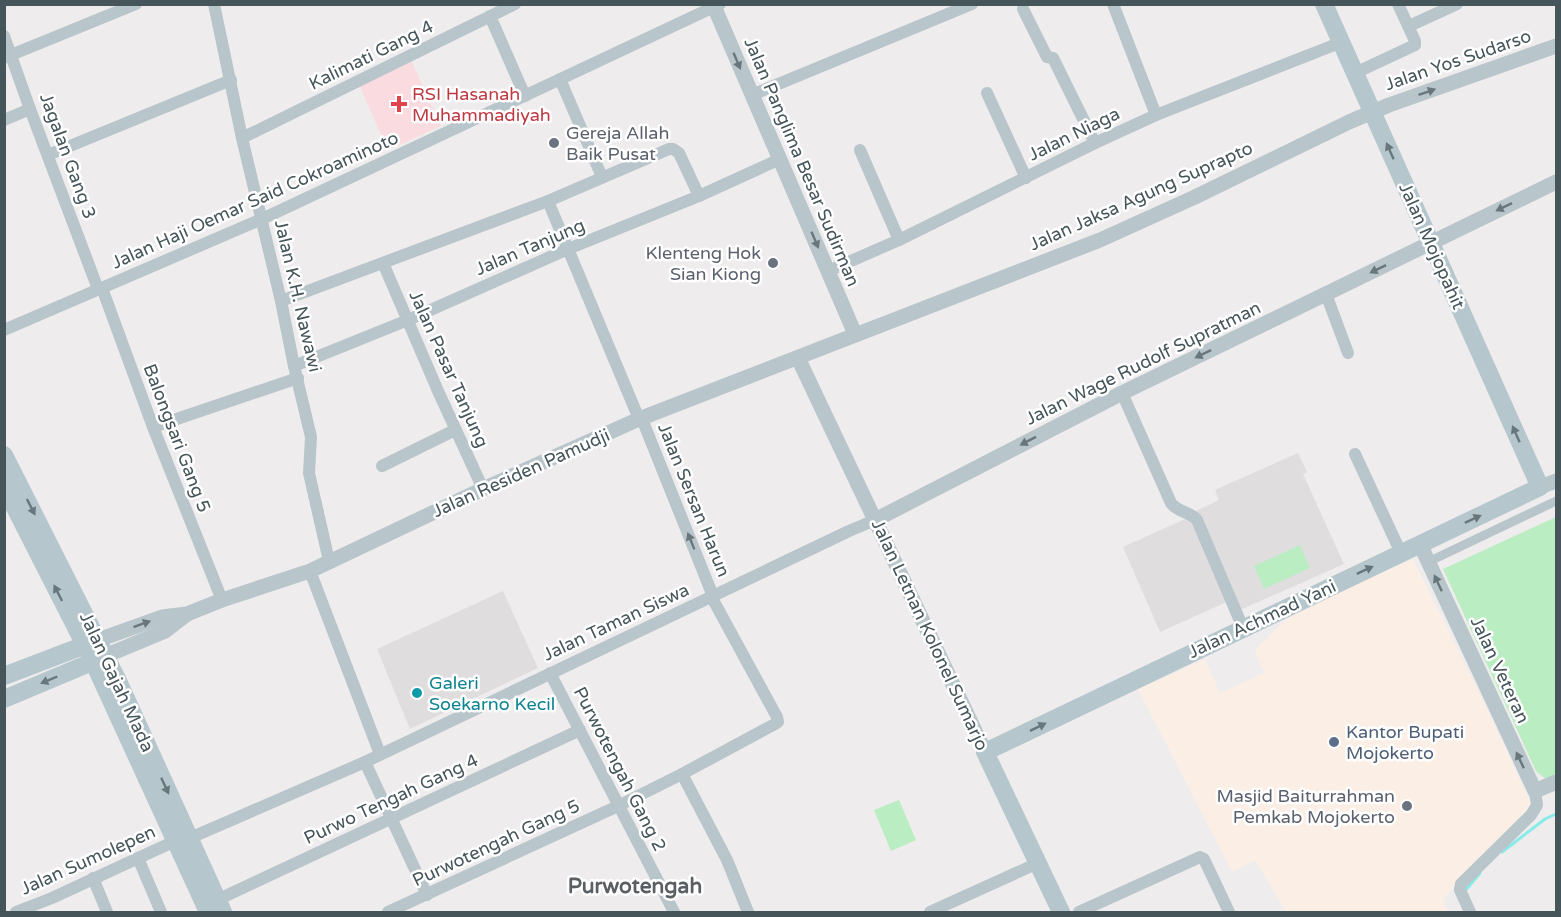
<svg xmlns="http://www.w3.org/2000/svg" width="1561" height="917" viewBox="0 0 1561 917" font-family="'Varela Round',sans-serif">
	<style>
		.commercial { fill: #fbefe5 }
		.education { fill: #e0dddf }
		.medical { fill: #fadce0 }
		.green { fill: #baeec2 }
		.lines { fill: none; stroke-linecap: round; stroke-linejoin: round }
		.stream { stroke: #87ebe8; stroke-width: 3 }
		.pedestrian { stroke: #b8c5ca; stroke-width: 9 }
		.minor { stroke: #b8c5ca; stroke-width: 12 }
		.tertiary { stroke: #b8c5ca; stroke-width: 15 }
		.secondary { stroke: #b5c6cc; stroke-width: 18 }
		.oneway { fill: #68777c }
		.oneway2 { fill: #67777c }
		.health-dot { fill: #e0444e; stroke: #fff; stroke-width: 2 }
		.worship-dot { fill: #6b7280; stroke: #fff; stroke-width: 2 }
		.culture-dot { fill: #0f9aa8; stroke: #fff; stroke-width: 2 }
		.service-dot { fill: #5c6f8a; stroke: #fff; stroke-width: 2 }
		.labels { text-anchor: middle; stroke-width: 5; stroke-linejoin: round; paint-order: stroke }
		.street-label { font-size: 18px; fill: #45555a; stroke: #fff }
		.health-label { font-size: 18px; fill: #be3a42; stroke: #fff; text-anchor: start }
		.worship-label { font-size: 18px; fill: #5b616d; stroke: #fff; text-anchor: end }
		.culture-label { font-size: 18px; fill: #0d838f; stroke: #fff; text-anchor: start }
		.service-label { font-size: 18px; fill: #4e5e75; stroke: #fff; text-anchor: start }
		.quarter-label { font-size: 21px; font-weight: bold; fill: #595f62; stroke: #fff }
	</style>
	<rect width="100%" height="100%" fill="#efeced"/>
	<!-- commercial -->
	<polygon class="commercial" points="1413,559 1486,707 1533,808 1468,872 1443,899 1447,912 1286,912 1255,860 1232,872 1138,689 1205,659 1220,693 1264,673 1255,650 1295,611"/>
	<!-- education -->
	<g class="education">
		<polygon points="1298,453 1307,472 1303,474 1344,564 1240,610 1196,511 1219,500 1215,490"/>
		<polygon points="1192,516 1229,601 1160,632 1123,547"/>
		<polygon points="503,591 538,668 410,729 377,649"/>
	</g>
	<!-- medical -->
	<polygon class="medical" points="410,58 441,126 388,150 358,82"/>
	<!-- green -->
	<g class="green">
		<polygon points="1556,517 1556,776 1547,780 1536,771 1443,569"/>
		<polygon points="1300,545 1310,568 1264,589 1254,566"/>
		<polygon points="899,800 916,840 891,851 874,810"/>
	</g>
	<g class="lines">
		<!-- stream -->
		<g class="stream">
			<polyline points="1502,852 1545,819 1556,814"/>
			<polyline points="1465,891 1480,873"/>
		</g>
		<!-- pedestrian -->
		<polyline class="pedestrian" points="1428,562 1556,501"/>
		<!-- minor -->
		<g class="minor">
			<polyline points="214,4 242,138 281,301 294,366 311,437 309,473 329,561"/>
			<polyline points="1113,4 1156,115"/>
			<polyline points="1023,9 1047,57 1053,58 1095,143"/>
			<polyline points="490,16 525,96"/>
			<polyline points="1409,26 1457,4"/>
			<polyline points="4,36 30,109 98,289"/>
			<polyline points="6,57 136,4"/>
			<polyline points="1355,73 1415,45 1415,41 1398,4"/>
			<polyline points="560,79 602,177"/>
			<polyline points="987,93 1026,178"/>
			<polyline points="752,95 972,4"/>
			<polyline points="4,120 30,109"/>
			<polyline points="242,138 515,4"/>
			<polyline points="860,150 899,240"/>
			<polyline points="48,155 231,80"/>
			<polyline points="548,201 639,419"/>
			<polyline points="383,263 438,391 483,489"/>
			<polyline points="828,271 899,240 1095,143 1156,115 1342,42"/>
			<polyline points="102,288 153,427 222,600"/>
			<polyline points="1326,294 1348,353"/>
			<polyline points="281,301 548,201 669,149 673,149 679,153 699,196"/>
			<polyline points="4,330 262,219 720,4"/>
			<polyline points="294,366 408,320 568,249 699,196 780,159"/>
			<path d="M1122 393 1171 503C1178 513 1190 511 1197 520L1243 628"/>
			<polyline points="642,419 713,596"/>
			<polyline points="153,427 298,378"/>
			<polyline points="1355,454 1401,553"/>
			<polyline points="382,466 455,430"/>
			<polyline points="310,571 380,754"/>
			<polyline points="550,673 674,912"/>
			<polyline points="365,762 427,895"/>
			<polyline points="682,774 727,860 748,912"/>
			<polyline points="138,858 161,912"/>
			<polyline points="93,878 107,912"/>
			<polyline points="217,900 580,730"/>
			<polyline points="16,912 52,898 175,841 190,838 365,762 849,531 875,520"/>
			<polyline points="388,912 618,806 682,774 775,724 778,722 777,717 711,596"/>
			<polyline points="930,912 1038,863"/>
			<polyline points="1079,912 1200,857 1204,859 1229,912"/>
			<polyline points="1470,912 1460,890 1461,884 1531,815 1537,805 1535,791"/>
		</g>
		<!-- tertiary -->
		<g class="tertiary">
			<polyline points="713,4 855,334"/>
			<polyline points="798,358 985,752"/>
			<polyline points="1540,487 1556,481"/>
			<polyline points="875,520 1122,393 1556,182"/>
			<polyline points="1420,544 1535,791 1556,782"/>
			<polyline points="98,640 162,617 187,614 222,600 310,571 483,489 639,419 1100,240 1195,197 1349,122 1389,105 1556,46"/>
			<polyline points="105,656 165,631 187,614"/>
		</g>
		<!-- secondary -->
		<g class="secondary">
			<polyline points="4,455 118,681 223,912"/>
			<polyline points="4,486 93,661 208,912"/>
			<polyline points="4,676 93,642"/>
			<polyline points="4,699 104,657"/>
			<polyline points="1061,912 985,752 1540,487 1324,4"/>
		</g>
	</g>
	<!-- one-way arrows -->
	<defs><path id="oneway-solid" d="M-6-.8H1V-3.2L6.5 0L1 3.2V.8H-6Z" transform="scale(1.5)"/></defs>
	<g class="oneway">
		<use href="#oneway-solid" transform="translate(737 61) rotate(67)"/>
		<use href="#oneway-solid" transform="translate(1427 92) rotate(-19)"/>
		<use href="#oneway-solid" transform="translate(1504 207) rotate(154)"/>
		<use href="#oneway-solid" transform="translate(815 240) rotate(67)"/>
		<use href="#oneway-solid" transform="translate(1378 269) rotate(154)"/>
		<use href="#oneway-solid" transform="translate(1203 354) rotate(154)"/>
		<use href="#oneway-solid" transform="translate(1028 441) rotate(153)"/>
		<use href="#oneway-solid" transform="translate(691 541) rotate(-112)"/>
		<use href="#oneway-solid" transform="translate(1438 583) rotate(-115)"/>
		<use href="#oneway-solid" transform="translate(142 624) rotate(-20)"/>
		<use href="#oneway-solid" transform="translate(1520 760) rotate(-115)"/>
	</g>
	<g class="oneway2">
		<use href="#oneway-solid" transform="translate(1390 151) rotate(-114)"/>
		<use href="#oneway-solid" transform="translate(1516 434) rotate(-114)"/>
		<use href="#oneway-solid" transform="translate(31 507) rotate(63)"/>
		<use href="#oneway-solid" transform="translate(1473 519) rotate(-25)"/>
		<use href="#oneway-solid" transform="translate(1365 570) rotate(-25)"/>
		<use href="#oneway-solid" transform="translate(58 593) rotate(-117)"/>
		<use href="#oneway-solid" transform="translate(49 680) rotate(157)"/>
		<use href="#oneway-solid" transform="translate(1038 727) rotate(-26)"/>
		<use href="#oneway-solid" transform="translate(165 786) rotate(65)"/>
	</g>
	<!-- markers -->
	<path class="health-dot" d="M396 95h6v6h6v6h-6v6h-6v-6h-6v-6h6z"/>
	<g class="worship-dot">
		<circle cx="554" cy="143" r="6"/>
		<circle cx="773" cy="263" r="6"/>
		<circle cx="1407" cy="806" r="6"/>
	</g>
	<circle class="culture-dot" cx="417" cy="693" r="6"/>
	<circle class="service-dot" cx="1334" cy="742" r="6"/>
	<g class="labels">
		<!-- street labels -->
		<g class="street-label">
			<text transform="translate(371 55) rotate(-26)" y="6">Kalimati Gang 4</text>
			<text transform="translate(1458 60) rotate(-19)" y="6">Jalan Yos Sudarso</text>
			<text transform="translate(1074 134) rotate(-26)" y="6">Jalan Niaga</text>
			<text transform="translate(68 156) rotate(70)" y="6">Jagalan Gang 3</text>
			<text transform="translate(802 162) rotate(67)" y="6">Jalan Panglima Besar Sudirman</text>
			<text transform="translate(1141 196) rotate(-24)" y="6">Jalan Jaksa Agung Suprapto</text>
			<text transform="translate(255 200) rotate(-24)" y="6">Jalan Haji Oemar Said Cokroaminoto</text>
			<text transform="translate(1432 246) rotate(66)" y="6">Jalan Mojopahit</text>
			<text transform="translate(530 247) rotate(-23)" y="6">Jalan Tanjung</text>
			<text transform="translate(298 296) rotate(77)" y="6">Jalan K.H. Nawawi</text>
			<text transform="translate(1143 363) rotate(-26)" y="6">Jalan Wage Rudolf Supratman</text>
			<text transform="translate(449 369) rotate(66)" y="6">Jalan Pasar Tanjung</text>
			<text transform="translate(177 438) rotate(69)" y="6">Balongsari Gang 5</text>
			<text transform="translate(521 473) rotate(-24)" y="6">Jalan Residen Pamudji</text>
			<text transform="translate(694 500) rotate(68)" y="6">Jalan Sersan Harun</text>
			<text transform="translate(1262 619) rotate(-25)" y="6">Jalan Achmad Yani</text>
			<text transform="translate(616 622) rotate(-25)" y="6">Jalan Taman Siswa</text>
			<text transform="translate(930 635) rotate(65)" y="6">Jalan Letnan Kolonel Sumarjo</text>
			<text transform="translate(1500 670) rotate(65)" y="6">Jalan Veteran</text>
			<text transform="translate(117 682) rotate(65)" y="6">Jalan Gajah Mada</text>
			<text transform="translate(620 769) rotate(63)" y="6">Purwotengah Gang 2</text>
			<text transform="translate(391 799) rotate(-25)" y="6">Purwo Tengah Gang 4</text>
			<text transform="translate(496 843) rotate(-25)" y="6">Purwotengah Gang 5</text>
			<text transform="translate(88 860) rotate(-24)" y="6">Jalan Sumolepen</text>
		</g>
		<!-- health labels -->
		<g class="health-label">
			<text x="412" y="100">RSI Hasanah<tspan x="412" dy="21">Muhammadiyah</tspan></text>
		</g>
		<!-- worship labels -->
		<g class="worship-label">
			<text x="566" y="139" text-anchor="start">Gereja Allah<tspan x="566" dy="21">Baik Pusat</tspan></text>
			<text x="761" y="259">Klenteng Hok<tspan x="761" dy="21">Sian Kiong</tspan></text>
			<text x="1395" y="802">Masjid Baiturrahman<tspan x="1395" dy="21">Pemkab Mojokerto</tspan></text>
		</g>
		<!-- culture labels -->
		<g class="culture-label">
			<text x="429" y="689">Galeri<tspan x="429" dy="21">Soekarno Kecil</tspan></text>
		</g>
		<!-- service labels -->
		<g class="service-label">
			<text x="1346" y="738">Kantor Bupati<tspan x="1346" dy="21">Mojokerto</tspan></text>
		</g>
		<!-- quarter labels -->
		<g class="quarter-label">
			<text x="635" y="893">Purwotengah</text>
		</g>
	</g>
	<!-- border -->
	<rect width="1561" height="917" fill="none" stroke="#45555a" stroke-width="12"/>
</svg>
